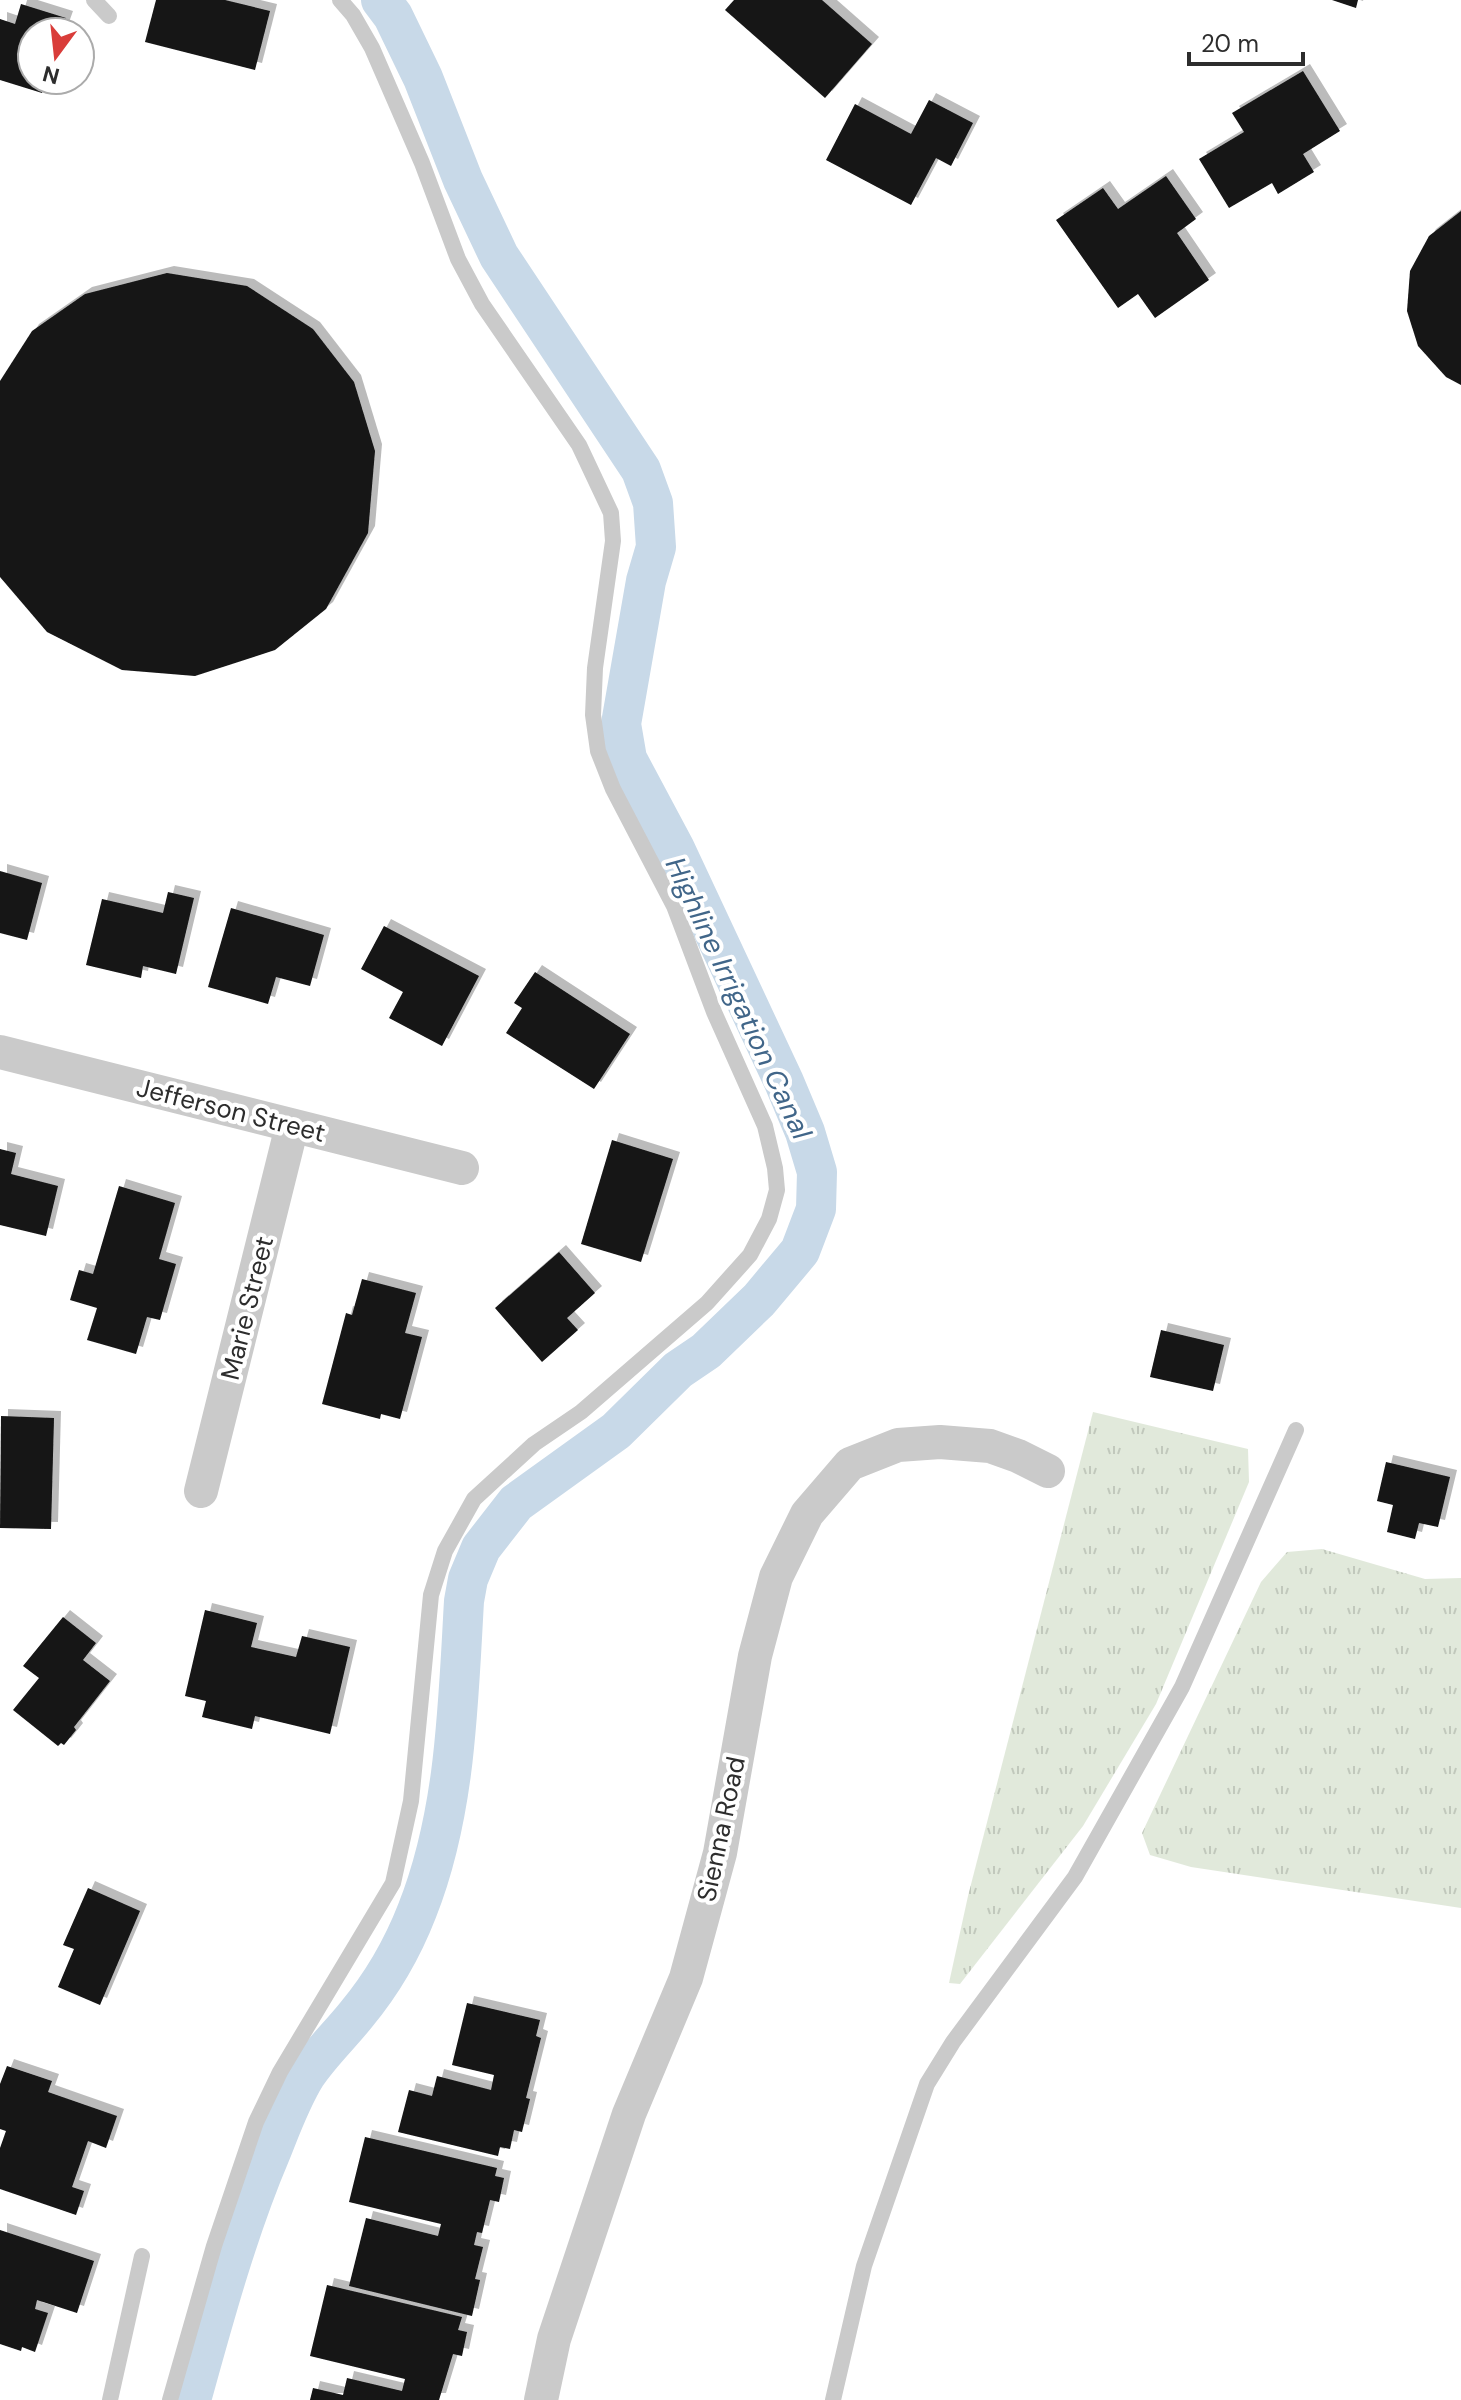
<svg xmlns="http://www.w3.org/2000/svg" width="1461" height="2400" viewBox="0 0 1461 2400" font-family="'DM Sans',sans-serif">
	<style>
		.grass { fill: url(#grass-tufts) }
		.lines { fill: none; stroke-linecap: round; stroke-linejoin: round }
		.canal { stroke: #c8d9e8; stroke-width: 40 }
		.building { fill: #141414; filter: url(#shadow) }
		.lane { stroke: #cacaca; stroke-width: 16 }
		.street { stroke: #cacaca; stroke-width: 34 }
		.labels { text-anchor: middle; stroke-width: 8; stroke-linejoin: round; paint-order: stroke }
		.street-label { font-size: 26px; fill: #2d2d2d; stroke: #fff }
		.water-label { font-size: 28px; font-style: italic; fill: #416689; stroke: #fff }
	</style>
	<defs>
		<pattern id="grass-tufts" width="24" height="20" patternUnits="userSpaceOnUse" patternTransform="scale(2)"><rect width="24" height="20" fill="#e1e9db"/><path d="M3 7l-1-3M5 7V3M7 7l1-3M15 17l-1-3M17 17v-4M19 17l1-3" fill="none" stroke="#c1c8bc"/></pattern>
		<filter id="shadow"><feDropShadow dx="7" dy="-7" stdDeviation="0" flood-color="#0004"/></filter>
	</defs>
	<rect width="100%" height="100%" fill="#fff"/>
	<!-- grass -->
	<g class="grass">
		<polygon points="1093,1412 1248,1449 1249,1482 1156,1704 1083,1826 960,1984 949,1983 968,1896"/>
		<polygon points="1322,1549 1425,1579 1461,1578 1461,1908 1191,1867 1150,1855 1142,1833 1261,1582 1287,1552"/>
	</g>
	<g class="lines">
		<!-- canal -->
		<path class="canal" d="M191 2400C214 2317 237 2232 271 2152 281 2127 291 2099 306 2075 320 2054 340 2035 356 2015 381 1985 403 1947 417 1911 456 1813 458 1705 464 1601L468 1579 481 1548 516 1503 616 1431 678 1370 706 1351 759 1300 800 1251 816 1209 817 1172 805 1132 784 1082 675 849 627 759 621 724 646 581 656 547 653 503 641 470 499 256 463 180 423 78 393 16 381 0"/>
	</g>
	<!-- building -->
	<g class="building">
		<polygon points="156,0 225,0 270,11 255,70 145,42"/>
		<polygon points="734,0 822,0 872,44 825,98 725,10"/>
		<polygon points="1332,0 1358,0 1356,8"/>
		<polygon points="21,4 66,18 61,32 32,32 32,80 46,80 42,93 0,80 0,19 15,24"/>
		<polygon points="1303,71 1340,131 1303,154 1314,172 1278,194 1272,183 1229,208 1199,159 1244,132 1232,113"/>
		<polygon points="929,100 973,123 951,166 936,158 911,205 826,160 855,104 911,134"/>
		<polygon points="1166,176 1196,219 1177,233 1209,280 1155,318 1138,294 1118,308 1056,220 1103,188 1118,209"/>
		<polygon points="1461,211 1461,385 1446,377 1418,346 1407,311 1410,271 1429,236"/>
		<polygon points="167,273 247,286 313,329 354,382 375,451 368,533 326,609 275,650 195,676 122,670 47,632 0,577 0,381 32,331 85,294"/>
		<polygon points="0,871 42,883 27,940 0,933"/>
		<polygon points="168,892 194,898 176,974 143,966 141,978 86,965 102,899 163,913"/>
		<polygon points="231,908 324,935 310,986 276,977 268,1004 208,987"/>
		<polygon points="384,926 479,976 442,1046 389,1018 403,992 361,969"/>
		<polygon points="535,972 630,1034 594,1089 506,1033 522,1008 514,1003"/>
		<polygon points="612,1140 673,1159 641,1262 581,1244"/>
		<polygon points="0,1149 16,1153 11,1174 58,1186 46,1236 0,1225"/>
		<polygon points="119,1186 175,1203 159,1259 176,1264 160,1320 147,1317 136,1354 87,1340 97,1308 70,1300 79,1270 93,1274"/>
		<polygon points="559,1252 595,1293 567,1318 578,1330 542,1362 495,1308"/>
		<polygon points="362,1279 416,1293 405,1333 422,1337 400,1419 381,1414 380,1419 322,1404 346,1313 352,1315"/>
		<polygon points="1161,1330 1224,1345 1213,1391 1150,1377"/>
		<polygon points="1,1416 54,1418 51,1529 0,1528"/>
		<polygon points="1386,1462 1450,1477 1438,1527 1419,1523 1415,1539 1387,1532 1393,1505 1377,1501"/>
		<polygon points="205,1610 257,1623 251,1647 296,1657 302,1636 350,1647 330,1734 255,1716 252,1729 202,1717 206,1701 185,1696"/>
		<polygon points="63,1617 96,1643 83,1660 110,1681 74,1727 76,1730 64,1745 61,1743 58,1746 13,1710 39,1678 23,1666"/>
		<polygon points="88,1888 140,1911 100,2005 58,1987 74,1949 63,1945"/>
		<polygon points="467,2003 540,2020 536,2036 541,2038 526,2098 530,2099 522,2132 514,2130 510,2149 500,2147 498,2156 398,2132 409,2090 432,2096 437,2076 491,2090 494,2075 452,2065"/>
		<polygon points="7,2066 52,2081 48,2092 117,2116 106,2148 88,2141 72,2187 84,2191 76,2215 0,2189 0,2148 6,2131 0,2129 0,2084"/>
		<polygon points="365,2137 497,2168 495,2176 504,2178 499,2202 490,2200 482,2233 477,2232 474,2245 483,2247 475,2279 480,2280 472,2316 349,2286 366,2218 438,2236 441,2224 349,2202"/>
		<polygon points="0,2230 94,2261 77,2313 37,2300 35,2309 48,2313 35,2352 22,2347 21,2351 0,2344"/>
		<polygon points="327,2285 462,2317 458,2330 467,2332 462,2356 453,2354 439,2400 310,2400 313,2388 343,2395 347,2378 402,2391 405,2379 310,2356"/>
	</g>
	<g class="lines">
		<!-- lane -->
		<g class="lane">
			<polyline points="94,0 109,16"/>
			<polyline points="110,2400 142,2256"/>
			<polyline points="170,2400 214,2246 256,2122 280,2072 393,1883 411,1801 431,1595 445,1551 474,1499 534,1444 581,1412 707,1303 750,1255 769,1219 777,1190 775,1168 765,1126 714,1012 674,906 613,789 598,751 593,715 595,668 613,541 611,513 579,445 482,304 458,259 422,163 372,48 353,15 340,0"/>
			<polyline points="833,2400 864,2266 927,2084 953,2042 1075,1877 1182,1687 1296,1430"/>
		</g>
		<!-- street -->
		<g class="street">
			<polyline points="0,1052 462,1168"/>
			<polyline points="201,1491 292,1126"/>
			<polyline points="541,2400 554,2339 629,2114 686,1978 720,1853 755,1656 776,1577 807,1514 850,1464 898,1445 940,1442 990,1446 1018,1456 1048,1471"/>
		</g>
	</g>
	<g class="labels">
		<!-- street labels -->
		<g class="street-label">
			<text transform="translate(231 1110) rotate(14)" y="9">Jefferson Street</text>
			<text transform="translate(247 1308) rotate(-76)" y="9">Marie Street</text>
			<text transform="translate(721 1829) rotate(-78)" y="9">Sienna Road</text>
		</g>
		<!-- water labels -->
		<g class="water-label">
			<text transform="translate(739 998) rotate(65)" y="10">Highline Irrigation Canal</text>
		</g>
	</g>
	<!-- north arrow -->
	<g transform="translate(56 56) rotate(195)"><circle r="38" fill="#ffffff" stroke="#ababab" stroke-width="2"/>
	<path d="M0-6L14 30L0 20L-14 30Z" fill="#d93d3a"/>
	<text y="-12" font-size="22" font-weight="bold" text-anchor="middle" fill="#2d2d2d">N</text>
	</g>
	<!-- scale -->
	<path d="M1189 52v12h114v-12" fill="none" stroke="#2d2d2d" stroke-width="4"/>
	<text x="1201" y="52" font-size="24" fill="#2d2d2d" stroke="#ffffff" stroke-width="6" paint-order="stroke">20 m</text>
</svg>
